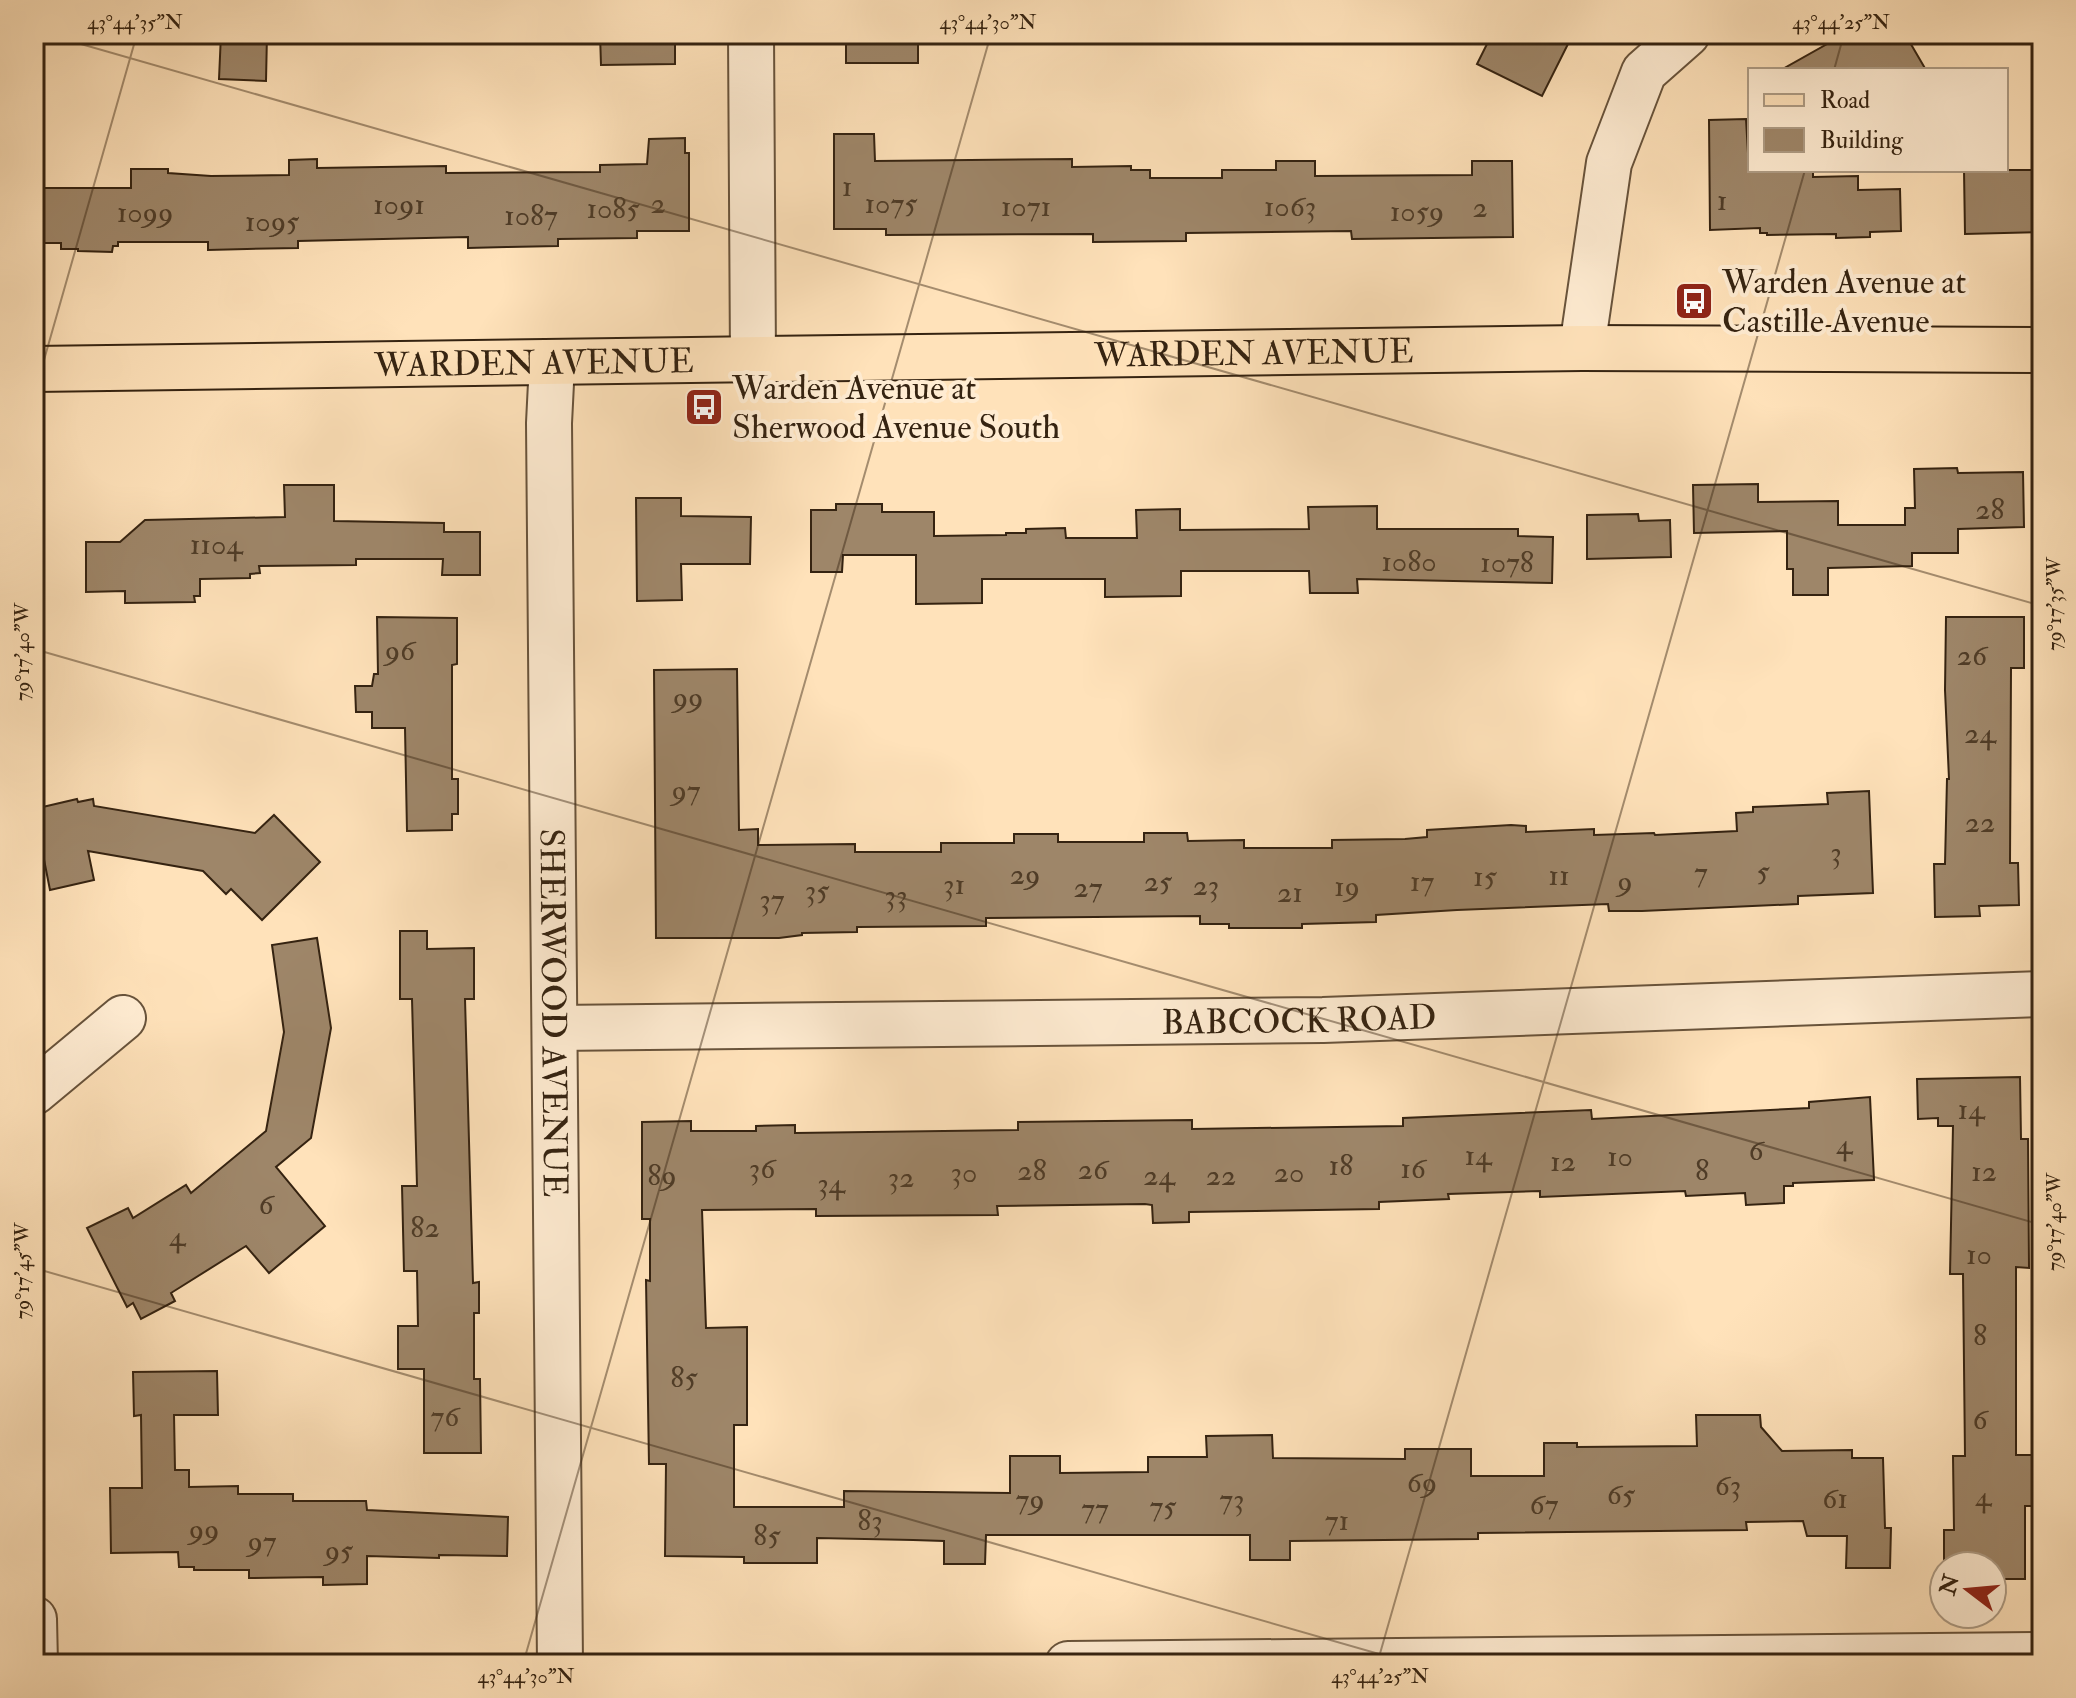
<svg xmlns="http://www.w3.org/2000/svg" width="2076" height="1698" viewBox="0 0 2076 1698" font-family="'IM FELL Double Pica',serif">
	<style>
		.building { fill: #9e8669; stroke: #352311; stroke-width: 2 }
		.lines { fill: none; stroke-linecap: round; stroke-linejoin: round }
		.minor-casing { stroke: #68533b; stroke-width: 48 }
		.major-casing { stroke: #352311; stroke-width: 48 }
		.minor { stroke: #ffecd2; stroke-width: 44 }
		.major { stroke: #ffe2ba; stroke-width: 44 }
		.ticks { fill: none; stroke: #352311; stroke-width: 2; stroke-opacity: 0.45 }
		.labels { text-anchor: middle; stroke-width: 8; stroke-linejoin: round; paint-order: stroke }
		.number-label { font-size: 30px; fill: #4f3c27 }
		.poi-label { font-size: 34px; fill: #352311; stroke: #ffecd2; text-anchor: start }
		.street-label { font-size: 34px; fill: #352311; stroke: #ffecd2 }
		.neatline { fill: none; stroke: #352311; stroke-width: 3 }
		.ticks-label { font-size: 20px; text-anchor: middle; fill: #352311 }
	</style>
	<rect width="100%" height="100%" fill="#ffe2ba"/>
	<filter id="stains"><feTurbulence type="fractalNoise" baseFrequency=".0025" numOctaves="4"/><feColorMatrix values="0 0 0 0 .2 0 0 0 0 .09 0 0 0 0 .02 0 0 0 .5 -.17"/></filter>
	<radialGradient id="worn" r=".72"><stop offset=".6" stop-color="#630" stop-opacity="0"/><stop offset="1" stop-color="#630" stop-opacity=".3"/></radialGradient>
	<!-- building -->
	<g class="building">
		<polygon points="221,34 267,34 266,81 219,79"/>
		<polygon points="600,34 675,34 675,64 601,65"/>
		<rect x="846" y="34" width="72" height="29"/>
		<polygon points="1492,34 1573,34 1542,96 1477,64"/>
		<polygon points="1845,34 1905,34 1926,70 1781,70"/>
		<polygon points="1746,119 1749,170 1813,170 1813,177 1858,176 1858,190 1900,189 1901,231 1870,232 1870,237 1836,238 1836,234 1767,235 1767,233 1760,233 1760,228 1710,230 1709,120"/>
		<polygon points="834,134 874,134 875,161 1072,159 1072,167 1131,166 1131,170 1150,170 1150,178 1222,178 1222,170 1276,170 1276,161 1315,161 1315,176 1472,175 1472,161 1512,161 1513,237 1352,239 1351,231 1186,233 1186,241 1093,242 1093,234 886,235 886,229 834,229"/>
		<polygon points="685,138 685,153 689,153 689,231 637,231 637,238 558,239 558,246 507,247 468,248 468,237 298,241 298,248 247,249 208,250 208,242 118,242 118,246 113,246 112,252 78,251 78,249 61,249 61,243 34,243 34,188 131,188 131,169 168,169 168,173 211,176 289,175 289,160 317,159 317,168 446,166 446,173 600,172 600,165 647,164 649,139"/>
		<polygon points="1964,170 2042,170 2042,232 1965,234"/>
		<polygon points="1957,468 1958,473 2023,472 2024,527 1958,529 1958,553 1912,553 1912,566 1828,568 1828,595 1793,595 1793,569 1787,569 1787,531 1694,533 1693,485 1758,484 1758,502 1838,501 1838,525 1905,525 1905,508 1915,508 1914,469"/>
		<polygon points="284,485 334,485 334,521 444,523 444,532 480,532 480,575 442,575 443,559 356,559 356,565 259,566 260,573 250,574 250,578 200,579 200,596 194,596 195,602 125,603 125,591 86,592 86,542 120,542 145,520 285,517"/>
		<polygon points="636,498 681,498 681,516 751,517 750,564 681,564 682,600 637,601"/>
		<polygon points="836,504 882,504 882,512 934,512 934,536 1006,535 1006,533 1026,533 1026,529 1065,528 1066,538 1137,538 1136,510 1180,509 1180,530 1309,529 1308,507 1377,506 1377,529 1518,529 1518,536 1553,537 1552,583 1357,579 1358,593 1310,593 1309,571 1181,571 1181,596 1105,597 1105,579 982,579 982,603 916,604 916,555 843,555 842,572 811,572 811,510 836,510"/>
		<polygon points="1638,514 1639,521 1670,520 1671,557 1587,559 1587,515"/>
		<polygon points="377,617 457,618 457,664 452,665 452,779 458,779 458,814 452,814 452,830 407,831 405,728 372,728 372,712 356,712 355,686 372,686 374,674 378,674"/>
		<polygon points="1946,617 2024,617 2024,668 2011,668 2010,863 2018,863 2019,905 1979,906 1980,916 1935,917 1934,864 1945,864 1947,779 1949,779 1945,690"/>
		<polygon points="737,669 739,830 758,829 758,845 855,844 855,852 941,852 941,843 1014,843 1014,834 1058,834 1058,842 1144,842 1144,833 1187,833 1188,841 1244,840 1244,848 1332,848 1332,840 1405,839 1427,837 1427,830 1511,825 1526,826 1526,832 1594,829 1594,835 1654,833 1655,835 1737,831 1736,813 1753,812 1753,807 1828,804 1827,793 1869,791 1873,893 1798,896 1798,904 1642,911 1609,911 1608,904 1457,910 1376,915 1376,922 1302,924 1302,928 1229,928 1229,924 1200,924 1200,916 986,918 986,926 857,927 857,932 802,933 802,935 779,938 656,938 654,670"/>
		<polygon points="77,799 78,802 93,799 94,806 255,833 274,815 320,862 262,920 231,889 226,894 203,871 88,851 94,880 50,890 34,809"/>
		<polygon points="400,931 427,931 427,949 474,948 474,999 465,999 473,1283 479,1282 479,1313 474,1313 474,1379 480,1379 481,1453 424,1453 424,1369 398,1369 398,1326 418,1326 417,1271 404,1271 402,1186 417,1186 412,999 400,999"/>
		<polygon points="317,938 331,1028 311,1138 276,1167 325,1226 269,1273 246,1246 171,1293 175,1301 141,1319 133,1303 127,1307 87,1228 128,1208 133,1218 186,1185 191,1193 266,1131 284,1032 272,945"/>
		<polygon points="2020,1077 2021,1139 2028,1139 2029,1268 2016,1267 2016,1455 2032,1455 2033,1506 2025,1506 2025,1579 1992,1579 1992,1566 1944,1566 1944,1530 1954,1530 1953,1456 1965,1456 1963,1274 1950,1274 1953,1126 1938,1126 1938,1118 1918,1119 1917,1079"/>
		<polygon points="1870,1097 1874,1180 1793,1183 1793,1186 1784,1186 1784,1203 1746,1205 1745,1193 1686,1196 1685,1191 1540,1197 1540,1191 1448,1194 1449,1199 1379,1202 1379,1209 1189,1212 1189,1222 1153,1223 1152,1205 1145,1204 997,1206 998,1215 816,1216 816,1209 702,1210 706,1328 747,1327 747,1425 734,1425 734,1507 844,1507 844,1491 1010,1493 1010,1456 1060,1456 1060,1473 1148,1472 1148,1457 1207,1457 1206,1436 1272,1435 1273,1458 1405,1459 1405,1449 1471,1449 1471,1476 1544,1476 1544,1443 1577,1443 1577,1447 1697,1446 1696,1415 1760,1415 1761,1427 1782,1451 1852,1450 1852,1458 1883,1458 1885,1528 1891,1528 1890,1568 1846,1568 1847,1536 1807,1536 1803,1521 1746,1522 1747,1530 1478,1533 1478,1539 1290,1541 1290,1560 1250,1560 1250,1535 986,1535 985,1564 944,1564 944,1541 913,1540 817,1538 817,1563 744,1563 744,1557 665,1556 666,1464 649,1464 646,1280 650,1281 650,1219 642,1219 642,1122 691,1121 691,1131 756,1131 756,1126 795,1125 795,1133 1018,1130 1018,1122 1192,1120 1192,1129 1403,1126 1403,1118 1591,1110 1592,1119 1809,1108 1809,1102"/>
		<polygon points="217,1371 218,1415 174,1415 175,1470 189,1470 189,1487 238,1486 238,1494 293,1494 293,1501 366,1501 367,1510 508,1517 507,1556 439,1555 439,1558 367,1556 367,1584 323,1585 323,1577 249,1578 249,1570 194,1570 194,1567 179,1567 178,1552 111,1553 110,1488 142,1488 141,1415 134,1416 133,1372"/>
	</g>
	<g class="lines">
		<defs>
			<g id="minor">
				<polyline points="751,34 753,359"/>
				<polyline points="1582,348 1609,163 1644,72 1687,34"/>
				<path id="s1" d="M552 363 549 423 560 1664"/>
				<path id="s2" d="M555 1028 1323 1020 2042 994"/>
				<polyline points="34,1092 123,1018"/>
				<polyline points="34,1619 35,1664"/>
				<polyline points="1068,1664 2042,1655"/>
			</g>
			<g id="major">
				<path id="s3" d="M34 369 1582 348 2042 350"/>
			</g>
		</defs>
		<!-- minor casing -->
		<use href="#minor" class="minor-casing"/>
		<!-- major casing -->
		<use href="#major" class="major-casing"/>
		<!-- minor -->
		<use href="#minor" class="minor"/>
		<!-- major -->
		<use href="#major" class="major"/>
	</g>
	<!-- ticks -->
	<path class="ticks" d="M46 34 2042 606M1834 70 1844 34M34 395 137 34M34 649 2042 1225M34 1268 1414 1664M523 1664 991 34M1377 1664 1805 170"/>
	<!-- icons -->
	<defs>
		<symbol id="bus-square" viewBox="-11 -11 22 22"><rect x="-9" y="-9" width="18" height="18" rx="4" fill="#8f2418" stroke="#ffecd2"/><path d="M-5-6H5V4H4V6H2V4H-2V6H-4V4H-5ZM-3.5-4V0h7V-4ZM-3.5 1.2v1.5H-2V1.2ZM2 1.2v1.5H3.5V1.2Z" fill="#fff"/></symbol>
	</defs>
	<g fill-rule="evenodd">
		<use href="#bus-square" x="1672" y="279" width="44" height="44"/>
		<use href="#bus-square" x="682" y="385" width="44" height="44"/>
	</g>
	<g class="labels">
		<!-- number labels -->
		<g class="number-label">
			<text x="847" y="196">1</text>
			<text x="1722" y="210">1</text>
			<text x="658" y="213">2</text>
			<text x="891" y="213">1075</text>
			<text x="399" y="214">1091</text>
			<text x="1026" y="216">1071</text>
			<text x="1290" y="216">1063</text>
			<text x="1480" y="217">2</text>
			<text x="613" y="218">1085</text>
			<text x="1417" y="221">1059</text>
			<text x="145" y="222">1099</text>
			<text x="531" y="225">1087</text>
			<text x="272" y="231">1095</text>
			<text x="1990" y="519">28</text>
			<text x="216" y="554">1104</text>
			<text x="1409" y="571">1080</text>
			<text x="1507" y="572">1078</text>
			<text x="400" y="660">96</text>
			<text x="1972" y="665">26</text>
			<text x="688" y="707">99</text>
			<text x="1980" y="743">24</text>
			<text x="686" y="800">97</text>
			<text x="1980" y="832">22</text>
			<text x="1836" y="862">3</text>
			<text x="1763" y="881">5</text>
			<text x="1701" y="882">7</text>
			<text x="1025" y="884">29</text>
			<text x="1559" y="885">11</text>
			<text x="1485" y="886">15</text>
			<text x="1158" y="891">25</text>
			<text x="1422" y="891">17</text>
			<text x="1625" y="891">9</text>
			<text x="954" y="894">31</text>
			<text x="1206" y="895">23</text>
			<text x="1347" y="896">19</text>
			<text x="1088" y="897">27</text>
			<text x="817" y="900">35</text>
			<text x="1290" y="902">21</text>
			<text x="896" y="905">33</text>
			<text x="772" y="909">37</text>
			<text x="1971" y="1119">14</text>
			<text x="1844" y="1154">4</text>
			<text x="1756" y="1160">6</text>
			<text x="1478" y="1165">14</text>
			<text x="1620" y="1166">10</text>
			<text x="1563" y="1171">12</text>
			<text x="1341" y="1175">18</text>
			<text x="762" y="1178">36</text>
			<text x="1413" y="1178">16</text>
			<text x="1093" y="1179">26</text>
			<text x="1032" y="1180">28</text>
			<text x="1702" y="1180">8</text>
			<text x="1984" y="1181">12</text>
			<text x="964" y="1182">30</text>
			<text x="1289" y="1182">20</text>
			<text x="662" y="1185">89</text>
			<text x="1159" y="1185">24</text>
			<text x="1221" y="1185">22</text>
			<text x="901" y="1187">32</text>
			<text x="831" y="1193">34</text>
			<text x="266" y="1214">6</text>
			<text x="425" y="1237">82</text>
			<text x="177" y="1246">4</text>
			<text x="1979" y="1264">10</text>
			<text x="1980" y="1345">8</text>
			<text x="684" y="1387">85</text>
			<text x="445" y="1426">76</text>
			<text x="1980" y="1429">6</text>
			<text x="1422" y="1492">69</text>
			<text x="1728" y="1495">63</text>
			<text x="1621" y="1504">65</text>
			<text x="1983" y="1506">4</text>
			<text x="1835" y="1508">61</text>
			<text x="1030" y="1509">79</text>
			<text x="1232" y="1509">73</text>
			<text x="1544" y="1514">67</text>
			<text x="1163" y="1516">75</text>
			<text x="1095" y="1518">77</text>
			<text x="870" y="1530">83</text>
			<text x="1337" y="1530">71</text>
			<text x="204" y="1539">99</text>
			<text x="767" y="1545">85</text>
			<text x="262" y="1551">97</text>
			<text x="339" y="1560">95</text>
		</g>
		<!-- poi labels -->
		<g class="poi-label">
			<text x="1722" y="293">Warden Avenue at<tspan x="1722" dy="39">Castille Avenue</tspan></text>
			<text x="732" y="399">Warden Avenue at<tspan x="732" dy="39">Sherwood Avenue South</tspan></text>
		</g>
		<!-- street labels -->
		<g class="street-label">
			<text dy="12" stroke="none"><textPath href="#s3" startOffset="1220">WARDEN AVENUE</textPath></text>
			<text dy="12" stroke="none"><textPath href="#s3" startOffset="500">WARDEN AVENUE</textPath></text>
			<text dy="12" stroke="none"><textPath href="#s1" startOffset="650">SHERWOOD AVENUE</textPath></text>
			<text dy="12" stroke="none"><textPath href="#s2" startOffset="744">BABCOCK ROAD</textPath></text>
		</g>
	</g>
	<!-- margin -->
	<rect width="2076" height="1698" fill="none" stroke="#ffe2ba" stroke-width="88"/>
	<!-- legend -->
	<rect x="1748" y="68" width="260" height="104" fill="#ffecd2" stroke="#ae9c85" stroke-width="2"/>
	<rect x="1764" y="94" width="40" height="12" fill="#ffe2ba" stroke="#ae9c85" stroke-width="2"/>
	<text x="1820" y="108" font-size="24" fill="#352311">Road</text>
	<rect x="1764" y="128" width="40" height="24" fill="#9e8669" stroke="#ae9c85" stroke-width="2"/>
	<text x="1820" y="148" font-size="24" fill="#352311">Building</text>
	<!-- north arrow -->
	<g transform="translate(1968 1590) rotate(286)"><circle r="38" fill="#ffecd2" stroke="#ae9c85" stroke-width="2"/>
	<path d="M0-6L14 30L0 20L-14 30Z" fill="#8f2418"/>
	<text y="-12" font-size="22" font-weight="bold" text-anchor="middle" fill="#352311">N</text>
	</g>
	<rect x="44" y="44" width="1988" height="1610" class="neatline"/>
	<g class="ticks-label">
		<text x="135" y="29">43°44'35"N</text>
		<text x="988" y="29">43°44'30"N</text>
		<text x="1841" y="29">43°44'25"N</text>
		<text transform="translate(2054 604) rotate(-90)" y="7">79°17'35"W</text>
		<text transform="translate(22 652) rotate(-90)" y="7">79°17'40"W</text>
		<text transform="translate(2054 1222) rotate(-90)" y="7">79°17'40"W</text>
		<text transform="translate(22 1271) rotate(-90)" y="7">79°17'45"W</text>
		<text x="526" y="1683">43°44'30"N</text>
		<text x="1380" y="1683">43°44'25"N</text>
	</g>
	<rect width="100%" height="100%" filter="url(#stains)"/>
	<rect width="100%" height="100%" fill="url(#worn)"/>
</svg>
